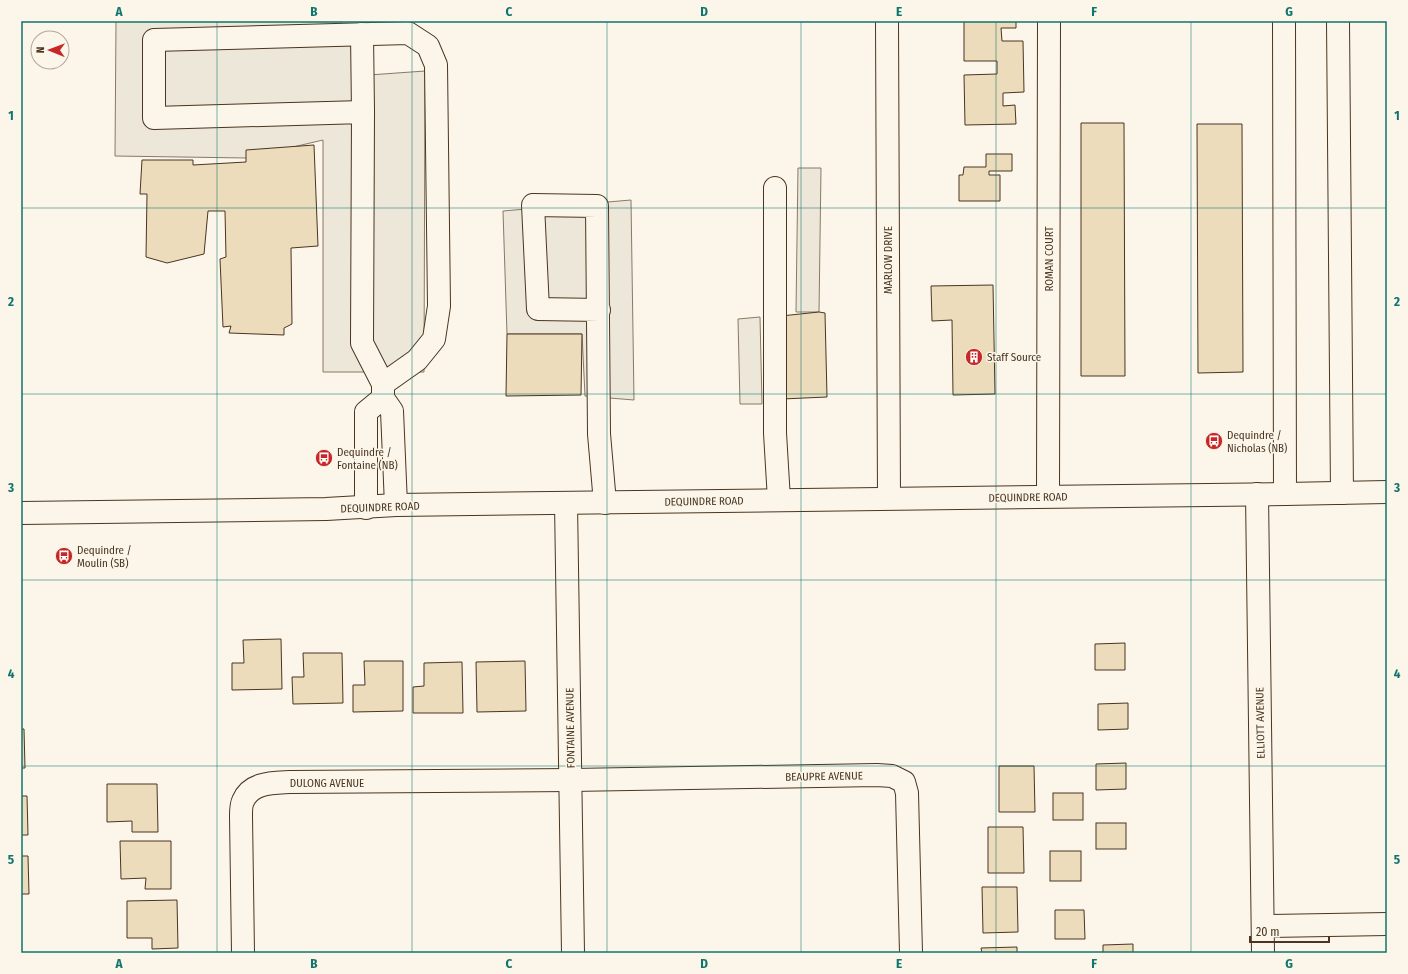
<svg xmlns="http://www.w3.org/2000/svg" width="1408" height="974" viewBox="0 0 1408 974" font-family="'Fira Sans Condensed',sans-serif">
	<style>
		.parking { fill: #ede7d9; stroke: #887966 }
		.building { fill: #ecdcbc; stroke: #4a3520 }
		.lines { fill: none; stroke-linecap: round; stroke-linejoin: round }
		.minor-casing { stroke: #4a3520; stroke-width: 24 }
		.major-casing { stroke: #4a3520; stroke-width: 24 }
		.minor { stroke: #fbf6e9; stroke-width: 22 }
		.major { stroke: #fbf6e9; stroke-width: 22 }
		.grid { fill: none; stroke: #0f766e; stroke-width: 1; stroke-opacity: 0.55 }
		.labels { text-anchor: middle; stroke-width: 3; stroke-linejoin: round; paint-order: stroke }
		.street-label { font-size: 11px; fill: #4a3520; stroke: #fbf6e9 }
		.poi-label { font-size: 11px; fill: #4a3520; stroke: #fbf6e9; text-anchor: start }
		.neatline { fill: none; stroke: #0f766e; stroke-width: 1.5 }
		.grid-label { font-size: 13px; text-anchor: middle; font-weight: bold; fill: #0f766e }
	</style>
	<rect width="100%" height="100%" fill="#fbf6e9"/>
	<!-- parking -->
	<g class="parking">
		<polygon points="116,21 340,21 369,75 425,71 424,372 323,372 323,140 246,158 115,156"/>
		<polygon points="798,168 821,168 819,312 796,312"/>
		<polygon points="631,200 634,400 585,396 582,334 507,334 503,211"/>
		<polygon points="760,317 762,404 740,404 738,319"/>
	</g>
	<!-- building -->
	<g class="building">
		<polygon points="964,21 1016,21 1016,28 1001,28 1002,41 1023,41 1024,92 1003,93 1003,106 1015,105 1016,124 965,125 964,75 997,74 997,61 964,61"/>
		<polygon points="1081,123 1124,123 1125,376 1081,376"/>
		<polygon points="1197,124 1242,124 1243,372 1198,373"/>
		<polygon points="314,145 318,246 291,248 292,324 284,328 284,335 229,333 231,326 223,327 220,259 226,257 225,211 208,211 204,254 167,263 146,257 147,194 140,194 142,160 193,160 193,165 246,162 246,150"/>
		<polygon points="986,154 1012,154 1012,171 989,171 989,175 1000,175 1000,201 959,201 959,175 963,175 964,167 986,167"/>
		<polygon points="993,285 995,394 953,395 952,320 932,321 931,286"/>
		<polygon points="819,312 825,313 827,397 782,399 781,316"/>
		<polygon points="507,334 582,334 581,395 506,396"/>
		<polygon points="281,639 282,689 232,690 232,663 244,663 243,640"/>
		<polygon points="1125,643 1125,670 1095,670 1095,644"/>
		<polygon points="303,653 342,653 343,703 293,704 292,677 304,677"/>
		<polygon points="364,661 403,661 403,711 353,712 353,685 365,685"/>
		<polygon points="525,661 526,711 477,712 476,662"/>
		<polygon points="462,662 463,713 413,713 413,687 424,686 424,663"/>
		<polygon points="1128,703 1128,729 1098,730 1098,704"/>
		<polygon points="21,729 24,729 25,768 21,768"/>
		<polygon points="1126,763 1126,789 1096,790 1096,764"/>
		<polygon points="999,766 1034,766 1035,812 999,812"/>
		<polygon points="107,784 157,784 158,832 132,832 132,821 107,822"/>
		<rect x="1053" y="793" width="30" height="27"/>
		<polygon points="21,796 27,796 28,835 21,835"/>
		<rect x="1096" y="823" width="30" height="26"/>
		<polygon points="988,827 1023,827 1024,873 988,873"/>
		<polygon points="120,841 171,841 171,889 145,889 146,878 121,879"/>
		<rect x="1050" y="851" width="31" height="30"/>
		<polygon points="21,856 28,856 29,894 21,894"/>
		<polygon points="982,887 1017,887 1018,932 983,933"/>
		<polygon points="177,900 178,948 152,949 152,938 127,938 127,901"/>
		<polygon points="1055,910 1084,910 1085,939 1055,939"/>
		<polygon points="1133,944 1133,953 1103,953 1103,945"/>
		<polygon points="1017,947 1017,953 982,953 981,948"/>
	</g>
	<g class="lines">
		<defs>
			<g id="minor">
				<polyline points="887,21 889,498"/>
				<polyline points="1284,21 1285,494"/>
				<polyline points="1338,21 1342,493"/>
				<polyline points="362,34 363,112"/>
				<polyline points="775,188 775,433 779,500"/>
				<polyline points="599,310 538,309 533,205 597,206 599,434 605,503"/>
				<polyline points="383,384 417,360 434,339 439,306 436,65 428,46 408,33 154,40 154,118 363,112 362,343 383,384 383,398 392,411 396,505"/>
				<polyline points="1257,494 1263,953"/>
				<polyline points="1048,496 1049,21"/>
				<polyline points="566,503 573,953"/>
				<polyline points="366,508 366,412 383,398"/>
				<polyline points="1263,926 1387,924"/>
				<path d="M243 953 241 816C241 811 241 805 243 801 251 782 273 783 290 782L571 780 877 775 892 776 904 782 907 793 911 953"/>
			</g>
			<polyline id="major" points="21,513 326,509 396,505 1285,494 1387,492"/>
		</defs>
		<!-- minor casing -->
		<use href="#minor" class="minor-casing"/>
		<!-- major casing -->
		<use href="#major" class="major-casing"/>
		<!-- minor -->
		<use href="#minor" class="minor"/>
		<!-- major -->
		<use href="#major" class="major"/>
	</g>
	<!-- grid -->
	<path class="grid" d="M217 21V953M412 21V953M607 21V953M801 21V953M996 21V953M1191 21V953M21 208H1387M21 394H1387M21 580H1387M21 766H1387"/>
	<!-- icons -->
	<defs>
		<symbol id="building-disc" viewBox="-11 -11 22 22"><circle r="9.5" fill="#c62828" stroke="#fbf6e9"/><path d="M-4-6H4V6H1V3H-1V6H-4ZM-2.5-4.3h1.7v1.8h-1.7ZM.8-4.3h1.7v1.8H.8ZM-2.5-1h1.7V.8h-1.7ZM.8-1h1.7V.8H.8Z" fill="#fff"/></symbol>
		<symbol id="bus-disc" viewBox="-11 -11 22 22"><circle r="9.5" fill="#c62828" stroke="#fbf6e9"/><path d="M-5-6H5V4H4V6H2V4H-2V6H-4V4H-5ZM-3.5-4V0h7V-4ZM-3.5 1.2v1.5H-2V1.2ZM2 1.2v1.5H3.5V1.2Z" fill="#fff"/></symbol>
	</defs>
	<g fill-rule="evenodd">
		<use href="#building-disc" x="964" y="347" width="20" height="20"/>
		<use href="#bus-disc" x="1204" y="431" width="20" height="20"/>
		<use href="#bus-disc" x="314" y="448" width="20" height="20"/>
		<use href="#bus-disc" x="54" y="546" width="20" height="20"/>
	</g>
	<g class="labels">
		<!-- street labels -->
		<g class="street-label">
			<text transform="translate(1049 259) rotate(-90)" y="4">ROMAN COURT</text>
			<text transform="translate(888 260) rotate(-90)" y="4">MARLOW DRIVE</text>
			<text transform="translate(1028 497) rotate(-1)" y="4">DEQUINDRE ROAD</text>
			<text transform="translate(704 501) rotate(-1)" y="4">DEQUINDRE ROAD</text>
			<text transform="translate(380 507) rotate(-2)" y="4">DEQUINDRE ROAD</text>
			<text transform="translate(1260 723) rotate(-91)" y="4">ELLIOTT AVENUE</text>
			<text transform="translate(570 728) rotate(-91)" y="4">FONTAINE AVENUE</text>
			<text transform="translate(824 776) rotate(-1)" y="4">BEAUPRE AVENUE</text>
			<text x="327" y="787">DULONG AVENUE</text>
		</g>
		<!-- poi labels -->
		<g class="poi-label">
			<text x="987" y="361">Staff Source</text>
			<text x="1227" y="439">Dequindre /<tspan x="1227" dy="13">Nicholas (NB)</tspan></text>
			<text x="337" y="456">Dequindre /<tspan x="337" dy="13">Fontaine (NB)</tspan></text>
			<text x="77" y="554">Dequindre /<tspan x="77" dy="13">Moulin (SB)</tspan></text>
		</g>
	</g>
	<!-- border -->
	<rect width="1408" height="974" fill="none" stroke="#fbf6e9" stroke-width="44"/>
	<!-- north arrow -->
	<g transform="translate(50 50) rotate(271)"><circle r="19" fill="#fbf6e9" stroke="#b4a999"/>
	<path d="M0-3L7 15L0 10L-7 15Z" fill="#c62828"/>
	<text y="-6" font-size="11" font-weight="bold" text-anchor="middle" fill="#4a3520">N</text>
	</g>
	<!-- scale -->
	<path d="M1250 936v6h79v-6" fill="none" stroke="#4a3520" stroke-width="2"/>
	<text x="1256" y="936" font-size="12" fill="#4a3520" stroke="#fbf6e9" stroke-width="3" paint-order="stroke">20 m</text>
	<rect x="22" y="22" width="1364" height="930" class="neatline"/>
	<g class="grid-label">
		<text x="119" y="16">A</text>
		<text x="314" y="16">B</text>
		<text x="509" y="16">C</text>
		<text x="704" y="16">D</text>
		<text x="899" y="16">E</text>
		<text x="1094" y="16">F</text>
		<text x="1289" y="16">G</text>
		<text x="11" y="120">1</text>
		<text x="1397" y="120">1</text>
		<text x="11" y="306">2</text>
		<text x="1397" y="306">2</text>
		<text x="11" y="492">3</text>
		<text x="1397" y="492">3</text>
		<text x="11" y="678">4</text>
		<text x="1397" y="678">4</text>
		<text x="11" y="864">5</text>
		<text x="1397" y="864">5</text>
		<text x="119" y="968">A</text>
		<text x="314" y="968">B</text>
		<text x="509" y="968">C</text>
		<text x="704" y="968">D</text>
		<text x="899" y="968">E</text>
		<text x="1094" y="968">F</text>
		<text x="1289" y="968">G</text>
	</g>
</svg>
